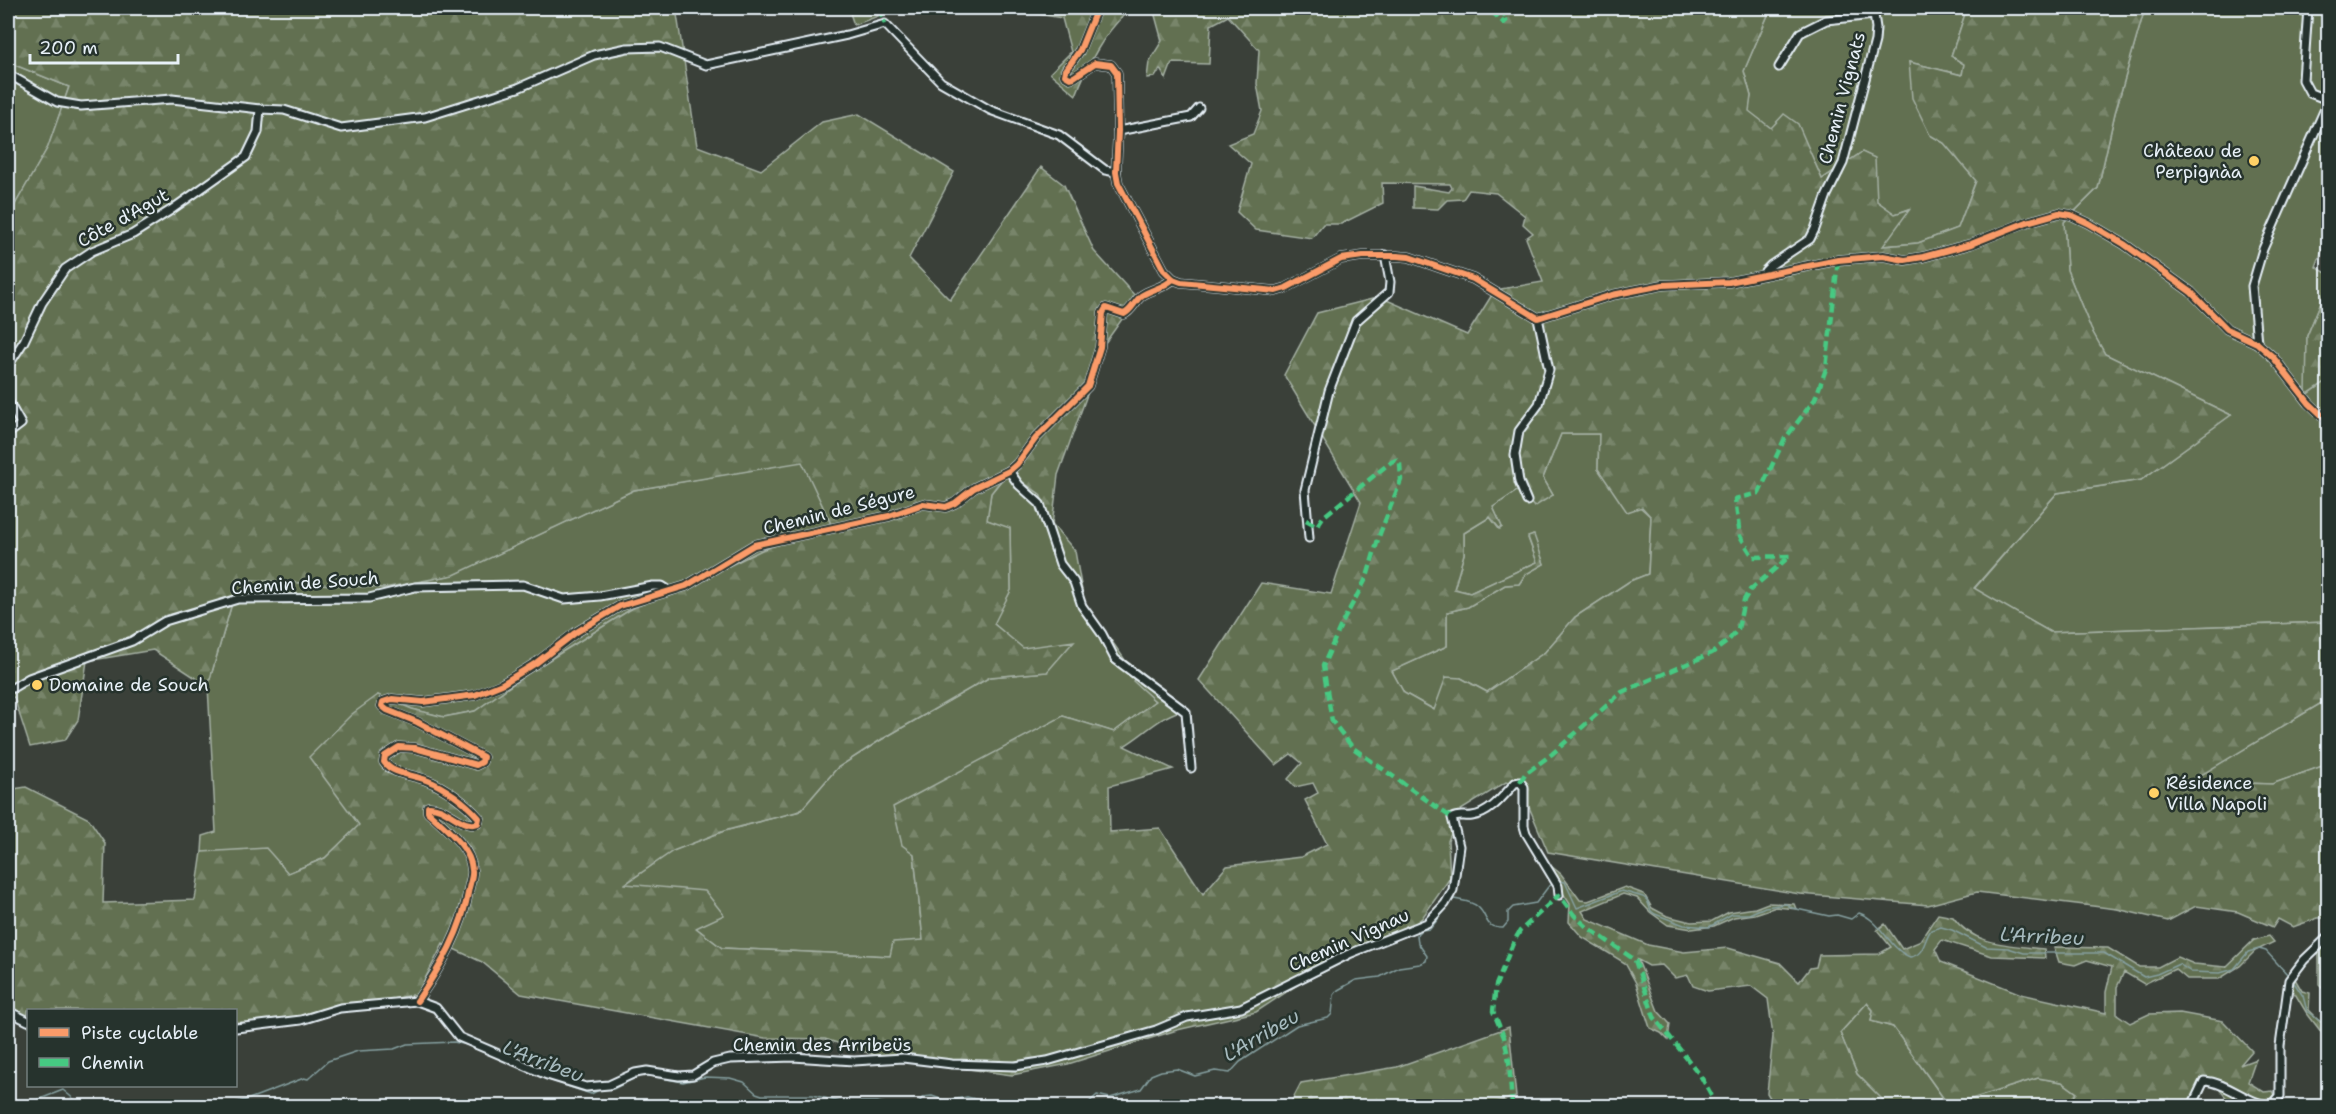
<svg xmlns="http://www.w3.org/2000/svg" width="2336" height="1114" viewBox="0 0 2336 1114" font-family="'Shantell Sans',sans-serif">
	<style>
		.green { fill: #627051; stroke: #a5b0a4; stroke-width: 1.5 }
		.forest { fill: url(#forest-firs); stroke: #a5b0a4; stroke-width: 1.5; fill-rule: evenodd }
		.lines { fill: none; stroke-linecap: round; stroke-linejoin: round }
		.stream { stroke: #859fa0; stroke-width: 1.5 }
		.minor-casing { stroke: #e8f1f8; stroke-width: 11 }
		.minor { stroke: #26332d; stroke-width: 7 }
		.quiet { stroke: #46c982; stroke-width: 4.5; stroke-dasharray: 9 4.5; stroke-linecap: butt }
		.cycleway-casing { stroke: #26332d; stroke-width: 10 }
		.cycleway { stroke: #fa9b69; stroke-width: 6 }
		.poi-dot { fill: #ffd166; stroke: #26332d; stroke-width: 2 }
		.labels { text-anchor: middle; stroke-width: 5; stroke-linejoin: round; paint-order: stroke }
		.street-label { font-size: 18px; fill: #e8f1f8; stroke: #26332d }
		.poi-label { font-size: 18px; fill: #e8f1f8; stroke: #26332d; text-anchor: start }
		.water-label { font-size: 20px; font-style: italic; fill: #a6babe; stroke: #26332d }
	</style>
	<defs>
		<pattern id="forest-firs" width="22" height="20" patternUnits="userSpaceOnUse" patternTransform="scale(1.5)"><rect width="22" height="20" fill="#627051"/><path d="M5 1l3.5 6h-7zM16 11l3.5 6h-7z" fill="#78856b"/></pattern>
	</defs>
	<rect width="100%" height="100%" fill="#3a4039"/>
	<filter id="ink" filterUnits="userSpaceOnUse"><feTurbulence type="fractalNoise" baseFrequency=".0167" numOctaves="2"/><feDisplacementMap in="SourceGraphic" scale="12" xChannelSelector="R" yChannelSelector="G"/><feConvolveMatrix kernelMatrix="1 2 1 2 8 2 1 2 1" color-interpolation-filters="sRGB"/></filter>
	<g filter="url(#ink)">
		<!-- green -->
		<g class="green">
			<polygon points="865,8 875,8 878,16 854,25 850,13"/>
			<polygon points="1769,8 1967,8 1951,56 1964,64 1962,75 1909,62 1930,135 1944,143 1976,180 1958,228 1918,243 1882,246 1909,209 1895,214 1876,201 1874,158 1862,152 1822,179 1797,124 1772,129 1748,111 1751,96 1744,71 1768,15"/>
			<polygon points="2145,8 2328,8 2328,234 2316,267 2328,274 2328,285 2307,336 2307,395 2328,380 2328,622 2050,632 1974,589 2057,493 2141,480 2231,415 2105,354 2091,329 2067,270 2064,222 2098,188 2115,113"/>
			<polygon points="8,64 15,65 69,87 48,147 8,217"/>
			<polygon points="1561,434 1599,434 1598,469 1651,517 1648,574 1630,581 1575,617 1545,652 1487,692 1461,678 1435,710 1404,693 1392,671 1447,646 1447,612 1468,607 1505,585 1519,584 1526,574 1544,564 1533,535 1528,538 1537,562 1470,593 1454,589 1464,554 1464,533 1490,517 1499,529 1502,527 1493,507 1520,489 1553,495 1543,478"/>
			<polygon points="803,461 833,529 633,608 533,670 475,711 444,717 412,709 378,695 360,825 325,858 288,873 202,852 203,836 216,832 208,686 239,579 384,588 453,575 634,490"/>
			<polygon points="1008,472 1040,494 1053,525 1075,551 1084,602 1125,660 1183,704 1180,711 1134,681 1155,701 1114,732 1063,716 914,854 923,940 891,956 722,948 695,927 624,885 672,851 724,831 800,811 837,768 879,741 990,677 1047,672 993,623 1011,590 1010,529 987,520 991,493"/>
			<polygon points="2328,699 2328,764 2272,784 2190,781"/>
			<polygon points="1867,1003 1873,1010 1871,1021 1893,1027 1949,1106 2038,1078 2062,1082 2077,1093 2066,1106 1884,1106 1882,1100 1857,1074 1840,1033"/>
		</g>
		<!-- forest -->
		<g class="forest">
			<path d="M8 8H676L697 146 761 170 822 122 859 114 954 172 909 258 950 300 1041 167 1064 185 1094 251 1137 298 1100 350 1092 381 1058 475 1052 525 1040 494 1008 472 991 493 987 520 1010 528 1011 590 994 624 1023 648 1074 641 1047 672 990 677 879 741 837 768 800 811 724 831 673 851 625 884 705 891 724 915 696 928 722 948 890 956 893 942 923 940 914 854 902 845 893 807 1063 716 1114 732 1155 701 1133 681 1136 677 1180 711C1159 717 1143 735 1124 746L1173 769 1109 786 1110 832 1160 828 1203 894 1227 866 1301 857 1327 844 1305 800 1318 793 1313 783 1295 787 1288 779 1302 763 1291 754 1276 765 1199 680 1261 583 1331 594 1361 502 1284 375 1317 313 1380 297 1467 335 1495 290 1543 282 1526 238 1533 233 1523 224 1525 216 1496 193 1469 190 1463 199 1447 200 1438 209 1413 208V186L1449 192 1452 188 1450 184 1382 183 1383 203 1341 224H1323L1312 238 1256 230 1237 212 1251 164 1228 144 1253 134 1262 111 1257 84 1259 50 1228 16 1211 25 1209 64 1172 63 1166 79 1160 69 1155 77 1147 78 1149 62 1162 41 1153 8H1769L1768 15 1744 71 1751 96 1749 111 1771 128 1784 114 1798 124 1822 179 1862 152 1875 158 1877 201 1895 214 1910 209 1883 246 1918 243 1958 228 1976 181 1944 143 1930 135 1912 98 1909 62 1962 75 1964 64 1951 56 1967 8H2145L2115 113 2098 188 2064 222 2067 270 2091 329 2105 354 2231 415 2141 480 2057 493 1974 588 2050 632 2328 622V699L2191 781 2272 784 2328 764V918H2318L2293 927 2278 919 2273 927 2238 912 2196 906 2168 921 2117 909 1977 892 1928 905 1800 894 1548 852 1521 788 1506 782 1461 810 1448 841 1450 878 1422 918 1404 932 1297 985 1256 1012 1177 1030 1068 1064 1012 1075 881 1057 825 1039 765 1038 521 994 482 962 443 944 417 994 268 1024 236 1022V1010H28V1026L12 1017 8 1005V790L26 787 89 819 105 843 103 903 195 900 202 852 266 848 288 873 325 858 359 825 309 757 352 714 378 695 412 709 444 717 475 711 533 670 633 608 683 588 764 549 833 528 802 462 634 490 454 575 384 588 239 579 208 686 153 650 87 661 78 720 65 740 30 747 14 697 8 698V217L48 147 69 87 15 65 8 64ZM1561 434H1599L1598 469 1627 512 1642 507 1651 517 1648 574 1630 581 1575 617 1545 652 1487 692 1461 678 1446 677 1434 710 1404 693 1392 671 1447 646V612L1468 607 1505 585 1519 584 1526 574 1544 564 1534 535 1528 537 1537 562 1470 593 1454 589 1464 554V533L1490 517 1500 529 1502 527 1493 507 1520 489 1534 507 1553 495 1543 478Z"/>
			<path d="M1019 8H1121L1126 13C1102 36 1088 64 1076 95L1050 73 1071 52 1062 18 1021 11Z"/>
			<polygon points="2328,285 2328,380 2306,395 2307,336"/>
			<path d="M1551 866 1561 874 1580 900 1588 901 1625 887 1644 894 1652 908 1667 916 1691 922 1712 921 1729 912 1755 908 1768 903 1794 904 1796 909 1776 907 1755 914 1734 917 1714 926 1692 929 1668 925 1650 912 1637 898 1623 894 1582 911 1587 919 1648 945 1684 952 1728 948 1780 963 1799 982 1810 968 1816 967 1819 955 1879 954 1891 947 1877 930 1885 924 1902 949 1919 942 1938 914 1953 917C1973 946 2012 945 2044 949L2045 958 1992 956 1942 940 1935 949 1941 962 2021 994 2106 1013V992L2112 967 2087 960 2075 965 2059 962 2054 947 2108 948 2139 967H2158L2177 957 2194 964 2226 967 2254 940 2269 936 2274 942 2255 951 2240 966 2219 979H2187L2175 969 2144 984 2124 972 2117 987V1014L2130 1023 2149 1014 2180 1013 2223 1021 2252 1051 2240 1065 2256 1059 2248 1082 2264 1092 2273 1091 2280 1105 2284 1106H2233L2210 1078 2197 1106H2066L2077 1093 2062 1082 2038 1078 1949 1106 1893 1027 1871 1021 1873 1010 1867 1003 1840 1033 1857 1074 1883 1100 1884 1106H1775L1767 1093 1773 1036 1768 999 1751 986 1708 991 1693 986 1688 975 1675 978 1662 965 1649 966 1638 960 1658 1011 1670 1024 1668 1040 1661 1033 1650 1028 1636 983 1625 963 1582 937 1569 922 1570 904 1548 870Z"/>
			<polygon points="2328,943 2328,994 2319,985 2319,950"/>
			<polygon points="2295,979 2302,991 2310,993 2309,1010 2328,1029 2328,1041 2306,1012 2291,987"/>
			<polygon points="1509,1027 1516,1097 1482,1106 1289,1106 1301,1083 1397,1067"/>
		</g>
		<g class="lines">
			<!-- stream -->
			<g class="stream">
				<path d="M1558 881 1565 882 1577 908 1622 891 1643 897 1647 900 1651 911 1655 914 1684 925 1709 927 1732 914H1749L1765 907 1786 904 1792 908 1829 916 1837 915 1851 919 1859 913C1881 920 1890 950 1910 957 1925 955 1923 941 1931 930L1941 927 1952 930 1986 947 2008 948 2024 953H2104L2144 977 2157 974 2179 964 2191 972 2220 973 2234 969 2248 952 2259 949 2266 951 2288 975"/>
				<polyline points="2293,981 2303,996 2307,1011 2323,1022 2328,1028"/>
				<polyline points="644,1075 683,1082 705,1077 730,1078 744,1082 756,1093 762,1095 813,1095 840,1102 877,1102 896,1106"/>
				<polyline points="22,1106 63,1090 82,1106"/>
				<polyline points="223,1106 249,1099 304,1078 308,1079 328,1061 358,1051 394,1049 407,1044 454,1042 467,1045 549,1080 591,1094 601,1089 613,1089 639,1076"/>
				<polyline points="916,1106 923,1097 932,1096 946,1101 967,1097 1003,1106"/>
				<path d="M1085 1106 1097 1095 1110 1098 1141 1089 1151 1075 1161 1071 1177 1069 1195 1076 1215 1071 1230 1073 1240 1062 1297 1025 1328 1018 1332 1014 1334 995 1338 990 1356 980 1380 977 1399 967 1420 964 1426 961 1427 956 1418 943 1417 935 1422 930 1430 929 1454 899C1462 901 1472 901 1478 907 1489 917 1483 928 1503 928L1508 922V912L1513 907 1536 903 1548 887 1554 883"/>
			</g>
			<defs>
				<g id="minor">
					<polyline points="1097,8 1080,50 1066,70 1065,75 1070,78 1074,77 1095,63 1111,65 1117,73 1118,131 1116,172 1118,183 1164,270 1173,279 1181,282 1276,291 1286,288 1341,259 1363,256 1397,256 1409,257 1473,279 1538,318 1612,295 1663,285 1729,282 1838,260 1883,256 1905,260 1923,257 1971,244 2027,222 2059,213 2071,215 2088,223 2124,244 2191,292 2227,329 2257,343 2273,357 2309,403 2328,421"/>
					<polyline points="2308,8 2303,80 2310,93 2328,100"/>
					<polyline points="1779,67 1800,33 1826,20 1874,15"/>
					<polyline points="8,74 57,102 81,106 172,99 260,109 284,110 341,128 425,117 518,88 594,55 627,48 660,47 706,65 847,35 885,24 941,82 990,110 1059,135 1105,170 1116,172"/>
					<polyline points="1118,131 1191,117 1199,108"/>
					<polyline points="1764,275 1765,271 1771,265 1810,239 1815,229 1827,195 1843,163 1875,41 1876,28 1873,8"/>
					<polyline points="2257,343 2252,286 2263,249 2328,102"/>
					<polyline points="8,366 24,341 42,303 65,269 92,251 133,234 171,210 246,157 258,132 260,109"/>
					<polyline points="8,401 21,424 8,434"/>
					<polyline points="1009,471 1019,485 1040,504 1060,564 1074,582 1082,606 1102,634 1115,659 1186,712 1191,768"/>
					<polyline points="1527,501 1519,482 1515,455 1519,431 1539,404 1549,370 1538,318"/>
					<polyline points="1309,538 1305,490 1329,391 1356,321 1389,292 1390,282 1385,255"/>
					<polyline points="9,690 29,678 132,641 165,621 238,599 369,598 415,587 523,585 564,599 600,596 653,586 662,586 670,591"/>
					<path d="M417 1001C441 966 462 931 469 888 470 883 473 875 472 870 471 847 443 826 428 812V807C446 805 462 830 478 823L479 818C466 803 445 787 426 780 412 774 393 775 384 762L385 756 399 747 415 748 476 765 482 762 483 757 417 722 387 710 382 706 383 702 392 699 423 702 475 695 502 684 536 663 575 633 620 606 686 586 754 545 889 516 923 504 946 507 955 503 974 488 1009 471 1017 464 1036 438 1088 386 1100 347 1103 313 1106 308 1124 314C1132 310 1134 302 1141 296 1151 289 1164 288 1173 279"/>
					<polyline points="8,1011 28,1021"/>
					<path d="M236 1028 301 1020 340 1008 417 1001 436 1008 459 1037 547 1075 586 1087 609 1085 635 1073 647 1071 679 1076 693 1075 713 1063 730 1059 793 1057 854 1061 903 1058 952 1064 1015 1066 1047 1061 1156 1030 1187 1017 1241 1008 1349 954 1427 923 1445 904 1453 890 1459 846 1452 818C1459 814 1464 817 1472 816 1490 814 1504 795 1515 783L1520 782 1524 787V826L1526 833 1558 886 1559 895"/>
					<path d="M2192 1106 2204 1081C2228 1082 2250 1106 2272 1105L2280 1096V1046L2289 980 2304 960 2328 937"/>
				</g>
			</defs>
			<!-- minor casing -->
			<use href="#minor" class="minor-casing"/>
			<!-- minor -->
			<use href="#minor" class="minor"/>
			<!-- quiet -->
			<g class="quiet">
				<polyline points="879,8 885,24"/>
				<polyline points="1466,13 1477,9 1489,9 1504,23 1508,19 1499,8"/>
				<polyline points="1306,520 1317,526 1323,517 1391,462 1396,460 1400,463 1401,480 1379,536 1367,577 1341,625 1323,666 1332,721 1353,748 1452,818"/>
				<polyline points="1520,782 1525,774 1552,754 1622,692 1712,653 1728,641 1738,629 1744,600 1750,590 1790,556 1753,557 1740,536 1735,499 1759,493 1784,440 1815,399 1826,369 1838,260"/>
				<polyline points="1512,1106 1509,1061 1504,1037 1493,1011 1496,985 1514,941 1520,931 1559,895 1574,915 1587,927 1635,960 1654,1017 1700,1075 1712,1096 1709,1106"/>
			</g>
			<defs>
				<g id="cycleway">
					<polyline points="1097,8 1080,50 1066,70 1065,75 1070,78 1074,77 1095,63 1111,65 1117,73 1118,131 1116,172 1118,183 1164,270 1173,279 1181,282 1276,291 1286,288 1341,259 1363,256 1397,256 1409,257 1473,279 1538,318 1612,295 1663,285 1729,282 1838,260 1883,256 1905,260 1923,257 1971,244 2027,222 2059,213 2071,215 2088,223 2124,244 2191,292 2227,329 2257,343 2273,357 2309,403 2328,421"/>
					<path d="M417 1001C441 966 462 931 469 888 470 883 473 875 472 870 471 847 443 826 428 812V807C446 805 462 830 478 823L479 818C466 803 445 787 426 780 412 774 393 775 384 762L385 756 399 747 415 748 476 765 482 762 483 757 417 722 387 710 382 706 383 702 392 699 423 702 475 695 502 684 536 663 575 633 620 606 686 586 754 545 889 516 923 504 946 507 955 503 974 488 1009 471 1017 464 1036 438 1088 386 1100 347 1103 313 1106 308 1124 314C1132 310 1134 302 1141 296 1151 289 1164 288 1173 279"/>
				</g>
			</defs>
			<!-- cycleway casing -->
			<use href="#cycleway" class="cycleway-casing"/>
			<!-- cycleway -->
			<use href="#cycleway" class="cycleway"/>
		</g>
	</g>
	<!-- markers -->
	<g class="poi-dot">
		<circle cx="2254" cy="161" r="6"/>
		<circle cx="37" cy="685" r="6"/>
		<circle cx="2154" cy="793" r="6"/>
	</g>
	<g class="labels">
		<!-- street labels -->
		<g class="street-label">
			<text transform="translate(1842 98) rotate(-75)" y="6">Chemin Vignats</text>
			<text transform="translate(123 218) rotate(-29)" y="6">Côte d'Agut</text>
			<text transform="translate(839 510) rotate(-14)" y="6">Chemin de Ségure</text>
			<text transform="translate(305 583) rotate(-4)" y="6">Chemin de Souch</text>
			<text transform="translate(1349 940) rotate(-24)" y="6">Chemin Vignau</text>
			<text x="822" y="1051">Chemin des Arribeüs</text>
		</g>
		<!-- poi labels -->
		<g class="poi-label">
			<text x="2242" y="157" text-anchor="end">Château de<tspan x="2242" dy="21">Perpignàa</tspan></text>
			<text x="49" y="691">Domaine de Souch</text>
			<text x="2166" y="789">Résidence<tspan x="2166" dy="21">Villa Napoli</tspan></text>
		</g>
		<!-- water labels -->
		<g class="water-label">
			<text transform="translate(2042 936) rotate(3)" y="7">L'Arribeu</text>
			<text transform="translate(1261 1035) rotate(-30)" y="7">L'Arribeu</text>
			<text transform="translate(543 1061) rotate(21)" y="7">L'Arribeu</text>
		</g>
	</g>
	<!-- margin -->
	<rect width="2336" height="1114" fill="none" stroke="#26332d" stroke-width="30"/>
	<rect x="15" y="15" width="2306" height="1084" fill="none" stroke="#e8f1f8" stroke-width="2" filter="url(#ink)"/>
	<!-- legend -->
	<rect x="27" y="1009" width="210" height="78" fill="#26332d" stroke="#747f7e" stroke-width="1.5"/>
	<rect x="39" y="1028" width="30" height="9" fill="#fa9b69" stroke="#747f7e" stroke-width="1.5"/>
	<text x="81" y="1039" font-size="18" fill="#e8f1f8">Piste cyclable</text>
	<rect x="39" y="1058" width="30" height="9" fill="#46c982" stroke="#747f7e" stroke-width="1.5"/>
	<text x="81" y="1069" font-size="18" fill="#e8f1f8">Chemin</text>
	<!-- scale -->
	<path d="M30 54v9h148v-9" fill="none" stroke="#e8f1f8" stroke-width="3"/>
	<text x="39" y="54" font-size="18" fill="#e8f1f8" stroke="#26332d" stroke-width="4.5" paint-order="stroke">200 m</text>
</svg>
